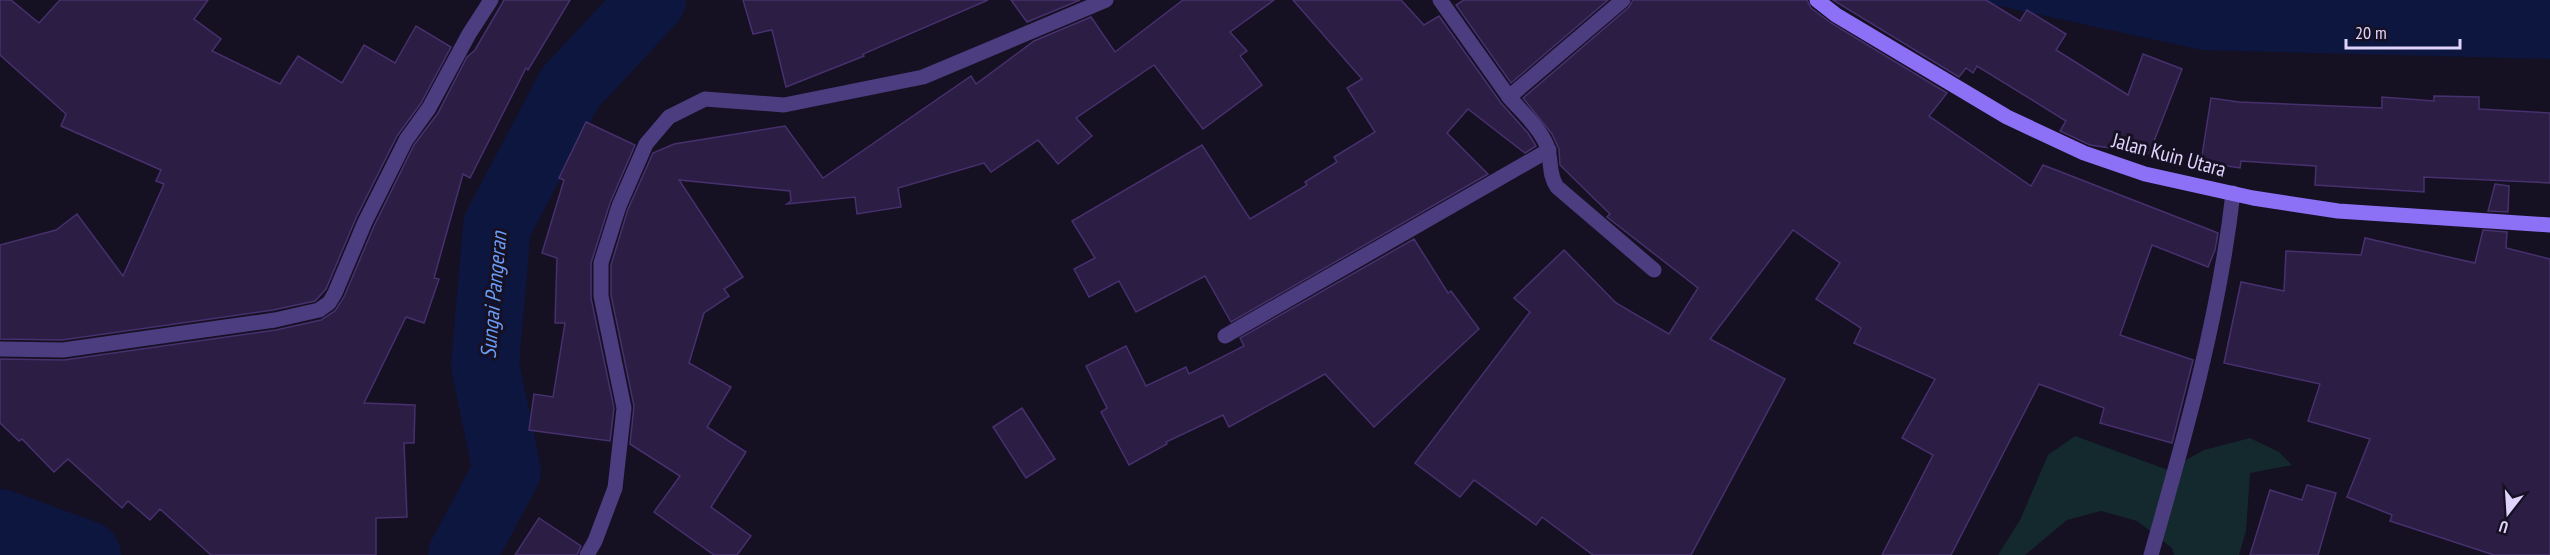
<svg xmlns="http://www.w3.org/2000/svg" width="2550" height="555" viewBox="0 0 2550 555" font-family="'PT Sans Narrow',sans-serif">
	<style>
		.green { fill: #13292d }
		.water { fill: #0d163f }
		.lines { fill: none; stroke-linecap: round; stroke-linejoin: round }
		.river { stroke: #0d163f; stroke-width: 68 }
		.building { fill: #2b1d43; stroke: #47306e; stroke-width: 1.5 }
		.street { stroke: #4b3d7f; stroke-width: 15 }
		.secondary { stroke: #8c71f7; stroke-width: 15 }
		.labels { text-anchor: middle; stroke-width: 6; stroke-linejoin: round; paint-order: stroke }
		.street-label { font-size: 21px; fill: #e0d4fd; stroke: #161023 }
		.water-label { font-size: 22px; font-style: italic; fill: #699cf6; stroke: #161023 }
	</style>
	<rect width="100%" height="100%" fill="#161023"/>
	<!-- green -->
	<polygon class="green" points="2075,436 2168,470 2204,450 2250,438 2279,452 2292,465 2250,473 2246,531 2239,555 2174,555 2172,548 2137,521 2101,511 2067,520 2025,555 1998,555 2020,520 2048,455"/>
	<!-- water -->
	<polygon class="water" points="1972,0 2550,0 2550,59 2202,50"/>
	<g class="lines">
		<!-- river -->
		<g class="river">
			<polyline points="0,523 87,555"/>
			<polyline points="462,555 507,471 485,365 497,226 570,88 652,0"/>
		</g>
	</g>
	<!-- building -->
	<g class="building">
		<polygon points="0,0 11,0 39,23 60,0 208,0 194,19 221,39 212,51 280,84 298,56 342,83 364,45 395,63 416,26 451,47 421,103 397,136 356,218 326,289 315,301 273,310 62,340 0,339 0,245 56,230 77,214 123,276 164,184 156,181 161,170 61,126 66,114 0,55"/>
		<polygon points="504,0 570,0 528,70 526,68 470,178 463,174 434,278 439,279 424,323 406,317 364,403 415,405 414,443 404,443 407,517 376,518 376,555 211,555 160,509 150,520 128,501 122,508 68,459 54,472 22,439 19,441 0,423 0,359 64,360 276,330 321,320 335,311 344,297 374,226 414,145 438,113 467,57 475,50"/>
		<polygon points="743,0 988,0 863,54 864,56 786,87 772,30 753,34"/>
		<polygon points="1011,0 1080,0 1027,22"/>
		<polygon points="1183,0 1274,0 1230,32 1247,51 1240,56 1262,85 1203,129 1154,65 1076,118 1092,136 1058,164 1038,140 991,172 984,163 898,188 901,207 857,214 855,197 787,204 791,201 790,191 679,180 743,277 724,289 729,296 704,313 689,363 731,387 707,427 746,452 711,507 751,536 737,555 714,555 654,512 680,476 630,444 634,406 611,295 611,265 628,209 653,153 674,144 785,126 823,178 971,76 976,84 1034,41 1091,17 1115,52"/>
		<polygon points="1293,0 1401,0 1424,25 1439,16 1501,103 1528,133 1536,146 1525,153 1468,109 1447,133 1488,174 1231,322 1205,276 1136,312 1119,281 1089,297 1074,269 1095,258 1072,221 1202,145 1250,219 1307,185 1305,182 1337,162 1334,157 1375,132 1347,88 1362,79"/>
		<polygon points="1464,0 1608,0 1511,83 1456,5"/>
		<polygon points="1633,0 1807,0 1811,8 1831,23 1947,93 1929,116 2031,186 2043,165 2218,233 2215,250 2208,267 2152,245 2120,335 2193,360 2172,443 2100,423 2104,408 2039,384 1951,555 1882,555 1933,455 1902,438 1935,379 1854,343 1861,328 1816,299 1840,263 1793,230 1710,339 1785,379 1691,555 1593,555 1542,517 1536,525 1474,480 1460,497 1415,463 1530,312 1514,298 1564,250 1616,303 1669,334 1698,288 1607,217 1610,214 1560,165 1559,149 1552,134 1523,98 1629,7"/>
		<polygon points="1833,0 1986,0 2020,21 2027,10 2066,34 2056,50 2128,95 2143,54 2182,69 2149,154 2090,145 2060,131 2066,121 1977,66 1973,73 1966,68 1959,77"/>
		<polygon points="2434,96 2479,97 2479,109 2550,113 2550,183 2424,177 2424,192 2315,185 2316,166 2241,161 2240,168 2201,162 2211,98 2239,102 2382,108 2382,97 2434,101"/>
		<polygon points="586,122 635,145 610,203 591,263 591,298 614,408 610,441 529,430 534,394 553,397 565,323 555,323 557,258 542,253 564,180 559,178"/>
		<polygon points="2495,184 2509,186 2508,212 2488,211"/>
		<polygon points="2483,230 2507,232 2506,248 2550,259 2550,555 2494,555 2390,521 2392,515 2347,497 2370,439 2308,421 2320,384 2224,363 2241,282 2284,291 2286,251 2361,255 2365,238 2475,263"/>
		<polygon points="1414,239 1448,293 1451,291 1479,329 1374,427 1325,374 1229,427 1223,415 1166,442 1167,444 1129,465 1101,412 1107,408 1086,366 1126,346 1146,386 1186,367 1189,374 1244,346 1240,338"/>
		<polygon points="1022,408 1055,459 1026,478 993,427"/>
		<polygon points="2307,485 2336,493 2318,555 2250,555 2270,490 2302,500"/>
		<polygon points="539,518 581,546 577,555 515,555"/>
	</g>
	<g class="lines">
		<!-- street -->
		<g class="street">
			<polyline points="1440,0 1509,97 1623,0"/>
			<path d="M1509 97C1522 112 1540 128 1547 146 1552 160 1548 174 1557 187L1654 270"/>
			<polyline points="1225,336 1549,150"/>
			<polyline points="0,349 63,350 275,320 319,310 329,303 335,293 365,222 406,140 429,108 469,34 491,0"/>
			<polyline points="587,555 595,541 615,488 624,408 601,296 601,263 619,206 646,144 669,117 705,99 784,105 923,77 1106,0"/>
			<path d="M2151 555C2185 436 2219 317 2233 193"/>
		</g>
		<!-- secondary -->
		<polyline class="secondary" points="1817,0 1836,15 2007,117 2084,153 2145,174 2253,198 2338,211 2550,225"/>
	</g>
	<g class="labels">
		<!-- street labels -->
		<g class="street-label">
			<text transform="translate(2169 155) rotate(15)" y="7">Jalan Kuin Utara</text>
		</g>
		<!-- water labels -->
		<g class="water-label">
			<text transform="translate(493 295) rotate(-85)" y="8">Sungai Pangeran</text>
		</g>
	</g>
	<!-- north arrow -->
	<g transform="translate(2508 513) rotate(197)" stroke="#161023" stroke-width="4.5" paint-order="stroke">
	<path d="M0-4.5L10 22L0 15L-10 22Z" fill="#e0d4fd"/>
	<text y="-9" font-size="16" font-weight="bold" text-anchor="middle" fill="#e0d4fd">U</text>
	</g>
	<!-- scale -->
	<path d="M2346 39v9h114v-9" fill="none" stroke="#e0d4fd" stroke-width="3"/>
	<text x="2355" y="39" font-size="18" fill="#e0d4fd" stroke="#161023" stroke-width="4.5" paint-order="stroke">20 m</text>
</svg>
